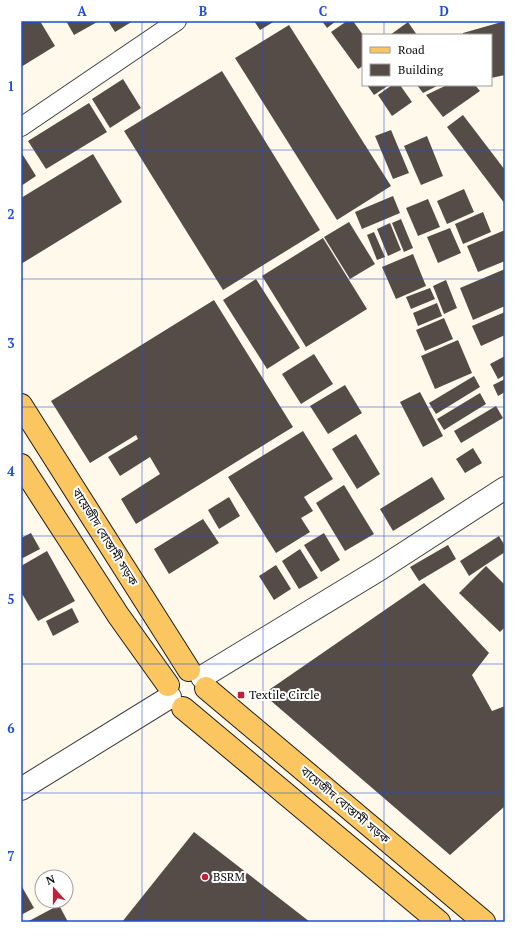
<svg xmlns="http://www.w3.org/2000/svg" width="526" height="943" viewBox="0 0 526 943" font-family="'PT Serif','Noto Sans Bengali',serif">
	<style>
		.building { fill: #554c48 }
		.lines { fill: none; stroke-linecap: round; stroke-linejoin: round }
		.minor-casing { stroke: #3f3f3f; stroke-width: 20 }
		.tertiary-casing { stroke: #3f3f3f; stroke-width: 24 }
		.primary-casing { stroke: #1d1d1d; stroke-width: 24 }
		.minor { stroke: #fff; stroke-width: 18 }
		.tertiary { stroke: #fff; stroke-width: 22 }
		.primary { stroke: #fbc55f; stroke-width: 22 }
		.grid { fill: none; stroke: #1d4ed8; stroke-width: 1; stroke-opacity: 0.55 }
		.poi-dot { fill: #be223a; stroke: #fff; stroke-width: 1.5 }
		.labels { text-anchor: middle; stroke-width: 4; stroke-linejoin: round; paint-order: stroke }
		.street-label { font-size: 12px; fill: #0c0c0c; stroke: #fff }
		.poi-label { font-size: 12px; fill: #0c0c0c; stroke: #fff; text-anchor: start }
		.neatline { fill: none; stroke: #1d4ed8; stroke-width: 1.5 }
		.grid-label { font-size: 13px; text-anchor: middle; font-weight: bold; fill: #1d4ed8 }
	</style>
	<rect width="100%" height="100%" fill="#fff9eb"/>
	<!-- building -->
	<g class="building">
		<polygon points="21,21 40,21 55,46 21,67"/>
		<polygon points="66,21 99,21 74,35"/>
		<polygon points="108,21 133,21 115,32"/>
		<polygon points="254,21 275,21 260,30"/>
		<polygon points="322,21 336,21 327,28"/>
		<polygon points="347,21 353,21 363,35 363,66 358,69 331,32"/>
		<polygon points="505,21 505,75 491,78 491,35 463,35 463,33"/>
		<polygon points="408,22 417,35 390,35"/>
		<polygon points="289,25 391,186 337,220 235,58"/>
		<polygon points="222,71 320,230 223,290 124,131"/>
		<polygon points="123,79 141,108 110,128 92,99"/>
		<polygon points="367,85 389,85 374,95"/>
		<polygon points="392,85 400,85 412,102 392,116 378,95"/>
		<polygon points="417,85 439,85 423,93"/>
		<polygon points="447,85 475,85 480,91 443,117 426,95"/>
		<polygon points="89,103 107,132 46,169 28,141"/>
		<polygon points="463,115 505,170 505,204 447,127"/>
		<polygon points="391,130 409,173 393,179 375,136"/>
		<polygon points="427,136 443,176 421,185 404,146"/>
		<polygon points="21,152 36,176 21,186"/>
		<polygon points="93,154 122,202 21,264 21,198"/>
		<polygon points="464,189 474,212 447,224 437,201"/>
		<polygon points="393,196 400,213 362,229 355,212"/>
		<polygon points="428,199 440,227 418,236 406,208"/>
		<polygon points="483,212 491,232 463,244 455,224"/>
		<polygon points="401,219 413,248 404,252 392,223"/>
		<polygon points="349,222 375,264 350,279 324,237"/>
		<polygon points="390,223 401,250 388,256 377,229"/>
		<polygon points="450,228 461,253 438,263 427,237"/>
		<polygon points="505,230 505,261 478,272 467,246"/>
		<polygon points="374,232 385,257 377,260 367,235"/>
		<polygon points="323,238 367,309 306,347 262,276"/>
		<polygon points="413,254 426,286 396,299 382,267"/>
		<polygon points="505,269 505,306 473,320 460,288"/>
		<polygon points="256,279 300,348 267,369 223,300"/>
		<polygon points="446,280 457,308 444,314 433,286"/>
		<polygon points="430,288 435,299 411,309 406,297"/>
		<polygon points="214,300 293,427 136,524 121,499 160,474 150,457 120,476 108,457 138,439 136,435 90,463 51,401"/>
		<polygon points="437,303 442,316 418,326 413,313"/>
		<polygon points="505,312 505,335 481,346 472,326"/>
		<polygon points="444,318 453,339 425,351 416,330"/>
		<polygon points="458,340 472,373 435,389 421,356"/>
		<polygon points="314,354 333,384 301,404 282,374"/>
		<polygon points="505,356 505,375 498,379 490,364"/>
		<polygon points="474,376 480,387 436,414 429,403"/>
		<polygon points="505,379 505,392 498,396 493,385"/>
		<polygon points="345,385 362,413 328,434 310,406"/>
		<polygon points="420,392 443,436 423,447 400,402"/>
		<polygon points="480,393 486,404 444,430 437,419"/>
		<polygon points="496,406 503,418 461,443 454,431"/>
		<polygon points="303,431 333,479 304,497 313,511 301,518 310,532 276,553 228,477"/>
		<polygon points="356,434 380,474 357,489 332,449"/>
		<polygon points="473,448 482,463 465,473 456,459"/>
		<polygon points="432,477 445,499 393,531 380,509"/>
		<polygon points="344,485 374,534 345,551 316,503"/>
		<polygon points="229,497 240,516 219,529 208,510"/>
		<polygon points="203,519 219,543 169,574 154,549"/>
		<polygon points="31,533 40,549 21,559 21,538"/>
		<polygon points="324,533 340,560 321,572 304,545"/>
		<polygon points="499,536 505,546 505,552 469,576 460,561"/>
		<polygon points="448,545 456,559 419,581 410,567"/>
		<polygon points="300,549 318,578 299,589 282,561"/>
		<polygon points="47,551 75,601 38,621 21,592 21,566"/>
		<polygon points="276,565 291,589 274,600 259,576"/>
		<polygon points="486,566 505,585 505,627 500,632 459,593"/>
		<polygon points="424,583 489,653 472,675 492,711 505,706 505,806 450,855 263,694"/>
		<polygon points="72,608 79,622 53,636 46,621"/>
		<polygon points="194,832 310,922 122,922"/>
		<polygon points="21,885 34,908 21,915"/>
		<polygon points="59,905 68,922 27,922"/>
	</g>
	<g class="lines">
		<defs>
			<polyline id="minor" points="21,127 177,21"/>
			<g id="tertiary">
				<polyline points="202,677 380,569 505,488"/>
				<polyline points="21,789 170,697"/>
			</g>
			<g id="primary">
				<polyline points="21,405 189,670"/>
				<polyline points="21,465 118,615 168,685"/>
				<polyline points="206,688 484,922"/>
				<polyline points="183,708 439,922"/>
			</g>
		</defs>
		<!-- minor casing -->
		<use href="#minor" class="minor-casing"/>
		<!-- tertiary casing -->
		<use href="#tertiary" class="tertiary-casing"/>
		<!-- primary casing -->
		<use href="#primary" class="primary-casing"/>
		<!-- minor -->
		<use href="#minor" class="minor"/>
		<!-- tertiary -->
		<use href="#tertiary" class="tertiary"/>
		<!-- primary -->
		<use href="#primary" class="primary"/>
	</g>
	<!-- grid -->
	<path class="grid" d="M142 21V922M263 21V922M384 21V35M384 85V922M21 150H505M21 279H505M21 407H505M21 536H505M21 664H505M21 793H505"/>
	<!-- markers -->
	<g class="poi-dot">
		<rect x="237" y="691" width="8" height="8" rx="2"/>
		<circle cx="205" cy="877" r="4"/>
	</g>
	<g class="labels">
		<!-- street labels -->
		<g class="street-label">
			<text transform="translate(105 537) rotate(58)" y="4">বায়েজীদ বোস্তামী সড়ক</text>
			<text transform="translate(345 805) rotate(40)" y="4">বায়েজীদ বোস্তামী সড়ক</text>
		</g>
		<!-- poi labels -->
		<g class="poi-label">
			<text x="249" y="699">Textile Circle</text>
			<text x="213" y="881">BSRM</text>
		</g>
	</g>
	<!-- border -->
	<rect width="526" height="943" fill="none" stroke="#ffffff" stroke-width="44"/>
	<!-- legend -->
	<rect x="362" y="34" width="130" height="52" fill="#ffffff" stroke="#9e9e9e"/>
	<rect x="370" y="47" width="20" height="6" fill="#fbc55f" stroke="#9e9e9e"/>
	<text x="398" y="54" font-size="12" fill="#0c0c0c">Road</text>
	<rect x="370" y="64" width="20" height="12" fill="#554c48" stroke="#9e9e9e"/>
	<text x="398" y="74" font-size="12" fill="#0c0c0c">Building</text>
	<!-- north arrow -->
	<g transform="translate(54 889) rotate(339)"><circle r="19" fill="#ffffff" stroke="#9e9e9e"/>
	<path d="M0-3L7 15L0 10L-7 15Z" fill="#be223a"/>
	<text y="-6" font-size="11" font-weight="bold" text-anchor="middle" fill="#0c0c0c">N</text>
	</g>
	<rect x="22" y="22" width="482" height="899" class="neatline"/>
	<g class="grid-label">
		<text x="82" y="16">A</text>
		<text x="203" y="16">B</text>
		<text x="323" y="16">C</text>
		<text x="444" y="16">D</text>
		<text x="11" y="91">1</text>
		<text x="11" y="219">2</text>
		<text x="11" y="348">3</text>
		<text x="11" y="476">4</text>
		<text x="11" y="604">5</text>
		<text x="11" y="733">6</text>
		<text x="11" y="861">7</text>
	</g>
</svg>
